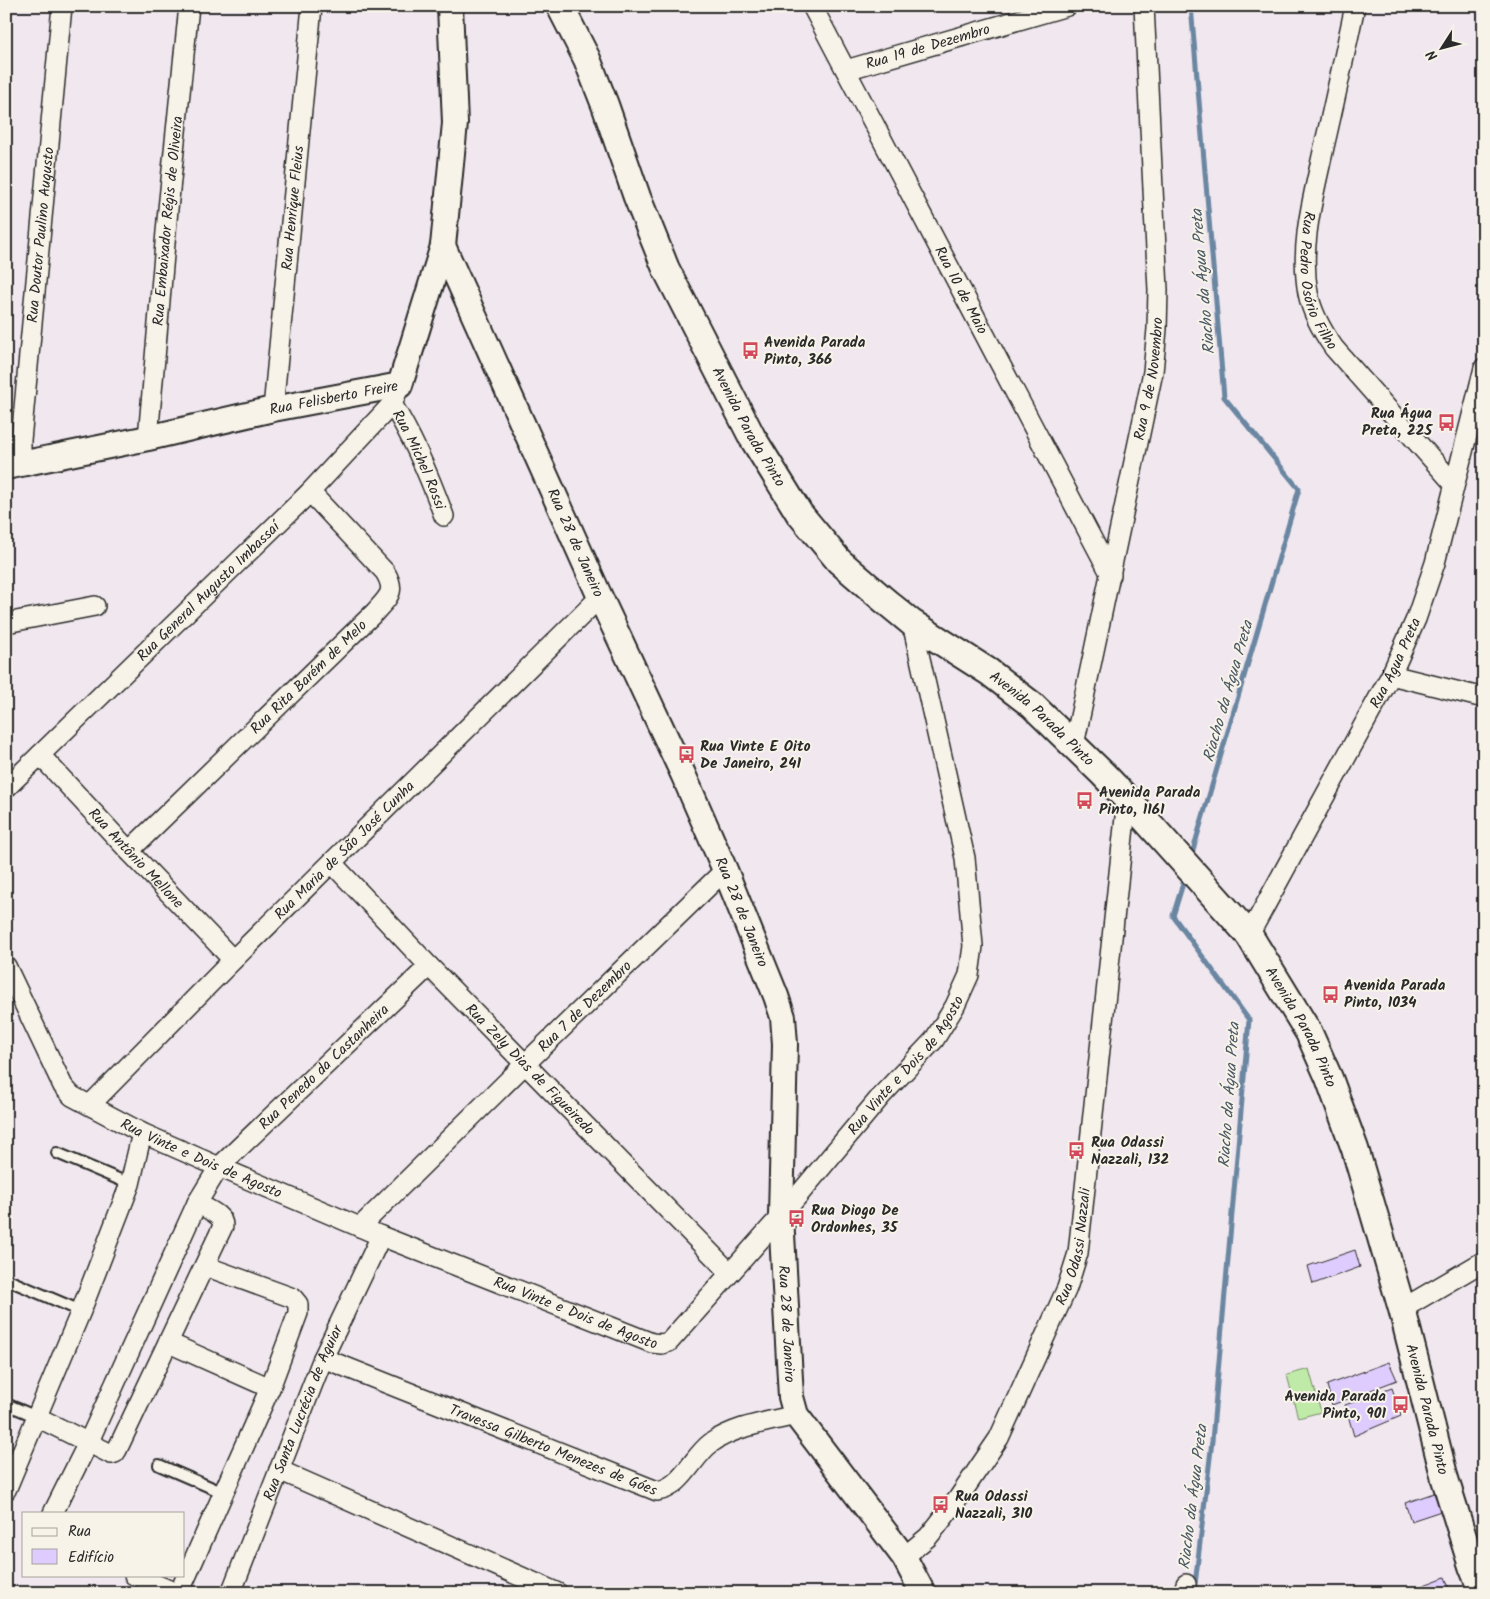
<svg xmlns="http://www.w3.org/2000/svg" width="1490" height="1599" viewBox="0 0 1490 1599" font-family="Kalam,sans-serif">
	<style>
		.green { fill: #c0eaa7; stroke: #768a69 }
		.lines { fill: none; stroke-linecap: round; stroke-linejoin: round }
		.stream { stroke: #6b86a1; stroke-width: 5 }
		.building { fill: #dfccfe; stroke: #2b2b2b }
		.service-casing { stroke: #2b2b2b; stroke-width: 14 }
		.minor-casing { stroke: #2b2b2b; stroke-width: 22 }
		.tertiary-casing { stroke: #2b2b2b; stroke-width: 28 }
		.secondary-casing { stroke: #2b2b2b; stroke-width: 30 }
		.service { stroke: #f7f3e8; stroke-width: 10 }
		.minor { stroke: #f7f3e8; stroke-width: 19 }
		.tertiary { stroke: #f7f3e8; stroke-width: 24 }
		.secondary { stroke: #f7f3e8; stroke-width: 26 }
		.labels { text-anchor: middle; stroke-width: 4; stroke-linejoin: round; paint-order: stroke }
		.street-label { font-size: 15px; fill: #2b2b2b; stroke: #f7f3e8 }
		.poi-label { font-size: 15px; font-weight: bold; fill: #2b2b2b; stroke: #f7f3e8; text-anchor: start }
		.water-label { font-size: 16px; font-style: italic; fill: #4b5866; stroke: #f7f3e8 }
	</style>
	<rect width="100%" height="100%" fill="#f0e7ef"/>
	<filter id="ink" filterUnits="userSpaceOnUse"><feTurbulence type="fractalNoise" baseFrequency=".02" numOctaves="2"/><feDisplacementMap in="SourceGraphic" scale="10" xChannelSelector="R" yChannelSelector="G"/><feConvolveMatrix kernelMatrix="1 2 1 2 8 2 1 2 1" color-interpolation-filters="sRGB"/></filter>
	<g filter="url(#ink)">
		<!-- green -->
		<polygon class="green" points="1309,1369 1321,1412 1298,1418 1287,1375"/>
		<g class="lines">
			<!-- stream -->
			<g class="stream">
				<polyline points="1191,6 1224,397 1299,489 1191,857"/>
				<polyline points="1185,877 1173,916 1249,1020 1212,1441 1194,1593"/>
			</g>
		</g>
		<!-- building -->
		<g class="building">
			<polygon points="1355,1250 1360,1267 1313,1284 1308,1266"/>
			<polygon points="1389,1362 1397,1380 1332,1405 1327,1385"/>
			<polygon points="1392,1388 1401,1416 1354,1436 1345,1405"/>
			<polygon points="1434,1493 1441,1511 1411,1521 1405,1503"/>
			<polygon points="1445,1577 1451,1593 1403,1593"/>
		</g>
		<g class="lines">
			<defs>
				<g id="service">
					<polyline points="57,1153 130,1184"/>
					<polyline points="8,1280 81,1311"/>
					<polyline points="6,1404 37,1417"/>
					<polyline points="159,1465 224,1493"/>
				</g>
				<g id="minor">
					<path id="s1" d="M812 6 1111 575"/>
					<path id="s2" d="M1355 6C1345 53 1335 100 1324 147 1314 195 1299 244 1308 293 1312 314 1322 331 1334 348L1454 484"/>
					<path id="s3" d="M846 70 1067 6"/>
					<path id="s4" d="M392 404C414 439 430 478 444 516"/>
					<path id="s5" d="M273 409 312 6"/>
					<path id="s6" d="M148 438 168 209 189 6"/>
					<path id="s7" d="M21 464V440L62 6"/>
					<polyline points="6,623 95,606"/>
					<polyline points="1391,675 1484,698"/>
					<path id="s8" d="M1074 745 1153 372 1157 329 1158 290 1144 6"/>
					<path id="s9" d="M40 755 129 851 233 960"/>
					<path id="s10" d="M6 788 310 492 392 404 400 385"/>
					<path id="s11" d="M129 851 375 612C388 597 397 592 385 572L310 492"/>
					<path id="s12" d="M332 863 429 966 730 1273"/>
					<path id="s13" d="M1249 935 1391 675 1416 619 1435 563 1484 368"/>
					<path id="s14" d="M6 966 63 1086 72 1096 142 1133 219 1167 381 1236 652 1343 662 1344 669 1342 781 1216 882 1095 934 1040 955 1006 969 975 973 946 965 858 912 623"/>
					<path id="s15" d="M90 1105 233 960 600 597"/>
					<path id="s16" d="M360 1227 525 1064 725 870"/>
					<polyline points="1402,1309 1484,1261"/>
					<polyline points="169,1343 270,1388"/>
					<path id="s17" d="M323 1358 657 1491C682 1488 692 1457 711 1443 735 1426 768 1422 796 1415"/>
					<path d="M37 1417 111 1454 115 1453 117 1450 223 1226C223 1214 206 1209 197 1203"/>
					<polyline points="279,1470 558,1593"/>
					<polyline points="6,1490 81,1311 130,1184 142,1133"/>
					<path id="s18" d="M53 1513 89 1441 197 1203 219 1167 429 966"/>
					<path id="s19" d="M904 1557 928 1537 937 1526 957 1500 999 1438 1067 1288 1078 1253 1127 799"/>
					<polyline points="134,1575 176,1593"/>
					<polyline points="179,1593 270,1388 298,1313 298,1304 293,1298 205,1266"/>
					<path id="s20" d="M231 1593 323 1358 381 1236"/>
					<polyline points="1183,1593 1186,1584"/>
				</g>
				<g id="tertiary">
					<path id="s21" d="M443 246 600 597 683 774 725 870 776 996 783 1017 785 1044 781 1216 791 1397 796 1415 904 1557 923 1593"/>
					<path id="s22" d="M6 467 148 438 273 409 400 385 443 246 455 123 450 6"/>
				</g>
				<g id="secondary">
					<path id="s23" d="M560 6 587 59 605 105 637 197 666 269 752 437 799 513 839 561 884 600 912 623 989 672 1032 705 1103 774 1127 799 1249 935 1309 1033 1329 1078 1355 1149 1402 1309 1445 1479 1472 1566 1483 1593"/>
				</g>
			</defs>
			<!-- service casing -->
			<use href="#service" class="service-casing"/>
			<!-- minor casing -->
			<use href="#minor" class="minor-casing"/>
			<!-- tertiary casing -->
			<use href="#tertiary" class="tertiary-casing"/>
			<!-- secondary casing -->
			<use href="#secondary" class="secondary-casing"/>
			<!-- service -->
			<use href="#service" class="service"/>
			<!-- minor -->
			<use href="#minor" class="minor"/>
			<!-- tertiary -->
			<use href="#tertiary" class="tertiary"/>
			<!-- secondary -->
			<use href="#secondary" class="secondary"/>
		</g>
	</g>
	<!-- icons -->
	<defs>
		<symbol id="bus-bare" viewBox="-9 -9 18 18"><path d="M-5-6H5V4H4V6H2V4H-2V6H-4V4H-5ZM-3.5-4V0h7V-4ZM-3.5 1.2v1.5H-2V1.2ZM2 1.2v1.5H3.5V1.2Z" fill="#d1495b" stroke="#f7f3e8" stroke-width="2.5" paint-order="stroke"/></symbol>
	</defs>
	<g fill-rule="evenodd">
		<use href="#bus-bare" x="738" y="338" width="25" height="25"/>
		<use href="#bus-bare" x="1434" y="410" width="25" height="25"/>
		<use href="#bus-bare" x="674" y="742" width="25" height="25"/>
		<use href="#bus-bare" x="1072" y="788" width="25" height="25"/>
		<use href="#bus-bare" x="1318" y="982" width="25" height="25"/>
		<use href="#bus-bare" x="1064" y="1138" width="25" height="25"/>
		<use href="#bus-bare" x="784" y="1206" width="25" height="25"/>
		<use href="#bus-bare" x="1388" y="1392" width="25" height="25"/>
		<use href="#bus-bare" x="928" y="1492" width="25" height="25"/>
	</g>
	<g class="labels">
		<!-- street labels -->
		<g class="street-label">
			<text dy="5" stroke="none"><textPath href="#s3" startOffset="85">Rua 19 de Dezembro</textPath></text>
			<text dy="5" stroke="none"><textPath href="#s5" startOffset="202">Rua Henrique Fleius</textPath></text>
			<text dy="5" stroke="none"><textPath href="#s6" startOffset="218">Rua Embaixador Régis de Oliveira</textPath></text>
			<text dy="5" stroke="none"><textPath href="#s7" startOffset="230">Rua Doutor Paulino Augusto</textPath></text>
			<text dy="5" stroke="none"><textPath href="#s2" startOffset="282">Rua Pedro Osório Filho</textPath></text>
			<text dy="5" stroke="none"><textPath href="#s1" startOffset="321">Rua 10 de Maio</textPath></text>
			<text dy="5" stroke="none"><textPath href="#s8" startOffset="374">Rua 9 de Novembro</textPath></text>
			<text dy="5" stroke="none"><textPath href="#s22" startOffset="335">Rua Felisberto Freire</textPath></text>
			<text dy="5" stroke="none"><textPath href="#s23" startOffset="462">Avenida Parada Pinto</textPath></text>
			<text dy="5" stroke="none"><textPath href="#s4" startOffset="62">Rua Michel Rossi</textPath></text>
			<text dy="5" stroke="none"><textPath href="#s21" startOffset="325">Rua 28 de Janeiro</textPath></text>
			<text dy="5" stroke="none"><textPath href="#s10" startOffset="282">Rua General Augusto Imbassaí</textPath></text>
			<text dy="5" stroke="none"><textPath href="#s13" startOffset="309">Rua Água Preta</textPath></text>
			<text dy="5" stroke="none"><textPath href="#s11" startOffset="250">Rua Rita Barém de Melo</textPath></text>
			<text dy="5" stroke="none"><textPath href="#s23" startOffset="882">Avenida Parada Pinto</textPath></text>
			<text dy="5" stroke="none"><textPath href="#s15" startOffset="360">Rua Maria de São José Cunha</textPath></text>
			<text dy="5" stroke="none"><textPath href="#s9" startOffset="141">Rua Antônio Mellone</textPath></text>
			<text dy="5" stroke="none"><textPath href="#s21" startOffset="730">Rua 28 de Janeiro</textPath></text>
			<text dy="5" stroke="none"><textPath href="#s16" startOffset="315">Rua 7 de Dezembro</textPath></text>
			<text dy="5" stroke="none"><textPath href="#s23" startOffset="1288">Avenida Parada Pinto</textPath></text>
			<text dy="5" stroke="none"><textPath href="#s14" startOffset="1159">Rua Vinte e Dois de Agosto</textPath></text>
			<text dy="5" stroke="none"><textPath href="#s18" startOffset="529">Rua Penedo da Castanheira</textPath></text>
			<text dy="5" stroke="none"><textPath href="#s12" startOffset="286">Rua Zely Dias de Figueiredo</textPath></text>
			<text dy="5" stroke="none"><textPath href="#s14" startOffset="290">Rua Vinte e Dois de Agosto</textPath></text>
			<text dy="5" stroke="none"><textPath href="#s19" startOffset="360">Rua Odassi Nazzali</textPath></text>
			<text dy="5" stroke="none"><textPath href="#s14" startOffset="695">Rua Vinte e Dois de Agosto</textPath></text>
			<text dy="5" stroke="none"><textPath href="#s21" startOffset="1150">Rua 28 de Janeiro</textPath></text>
			<text dy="5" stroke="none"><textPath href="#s23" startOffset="1692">Avenida Parada Pinto</textPath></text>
			<text dy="5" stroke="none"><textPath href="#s20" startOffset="194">Rua Santa Lucrécia de Aguiar</textPath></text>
			<text dy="5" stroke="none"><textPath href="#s17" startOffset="248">Travessa Gilberto Menezes de Góes</textPath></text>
		</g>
		<!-- poi labels -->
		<g class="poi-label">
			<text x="764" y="347">Avenida Parada<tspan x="764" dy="17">Pinto, 366</tspan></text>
			<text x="1432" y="418" text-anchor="end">Rua Água<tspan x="1432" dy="17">Preta, 225</tspan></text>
			<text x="700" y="751">Rua Vinte E Oito<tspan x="700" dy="17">De Janeiro, 241</tspan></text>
			<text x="1099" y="797">Avenida Parada<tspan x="1099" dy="17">Pinto, 1161</tspan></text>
			<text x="1344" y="990">Avenida Parada<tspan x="1344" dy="17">Pinto, 1034</tspan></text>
			<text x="1091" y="1147">Rua Odassi<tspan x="1091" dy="17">Nazzali, 132</tspan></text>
			<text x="811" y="1215">Rua Diogo De<tspan x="811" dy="17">Ordonhes, 35</tspan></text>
			<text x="1386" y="1401" text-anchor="end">Avenida Parada<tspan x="1386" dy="17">Pinto, 901</tspan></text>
			<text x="955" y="1501">Rua Odassi<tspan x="955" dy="17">Nazzali, 310</tspan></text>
		</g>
		<!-- water labels -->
		<g class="water-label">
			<text transform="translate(1202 282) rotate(-95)" y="6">Riacho da Água Preta</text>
			<text transform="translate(1227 691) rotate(-74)" y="6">Riacho da Água Preta</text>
			<text transform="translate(1228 1095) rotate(-86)" y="6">Riacho da Água Preta</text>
			<text transform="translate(1192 1497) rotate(-83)" y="6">Riacho da Água Preta</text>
		</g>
	</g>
	<!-- margin -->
	<rect width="1490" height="1599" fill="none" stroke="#f7f3e8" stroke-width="25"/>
	<rect x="12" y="12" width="1465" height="1574" fill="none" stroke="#2b2b2b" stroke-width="2" filter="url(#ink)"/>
	<!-- legend -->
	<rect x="22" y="1512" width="162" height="65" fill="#f7f3e8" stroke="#a5a39c"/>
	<rect x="32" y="1528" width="25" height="8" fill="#f7f3e8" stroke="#a5a39c"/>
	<text x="68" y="1536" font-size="15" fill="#2b2b2b">Rua</text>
	<rect x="32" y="1549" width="25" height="15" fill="#dfccfe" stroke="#a5a39c"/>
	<text x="68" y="1562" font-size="15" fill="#2b2b2b">Edifício</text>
	<!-- north arrow -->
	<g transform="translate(1442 48) rotate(234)" stroke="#f7f3e8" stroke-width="4" paint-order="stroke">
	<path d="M0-4L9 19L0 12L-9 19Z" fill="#2b2b2b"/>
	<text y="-8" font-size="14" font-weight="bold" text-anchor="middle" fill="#2b2b2b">N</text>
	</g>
</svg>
